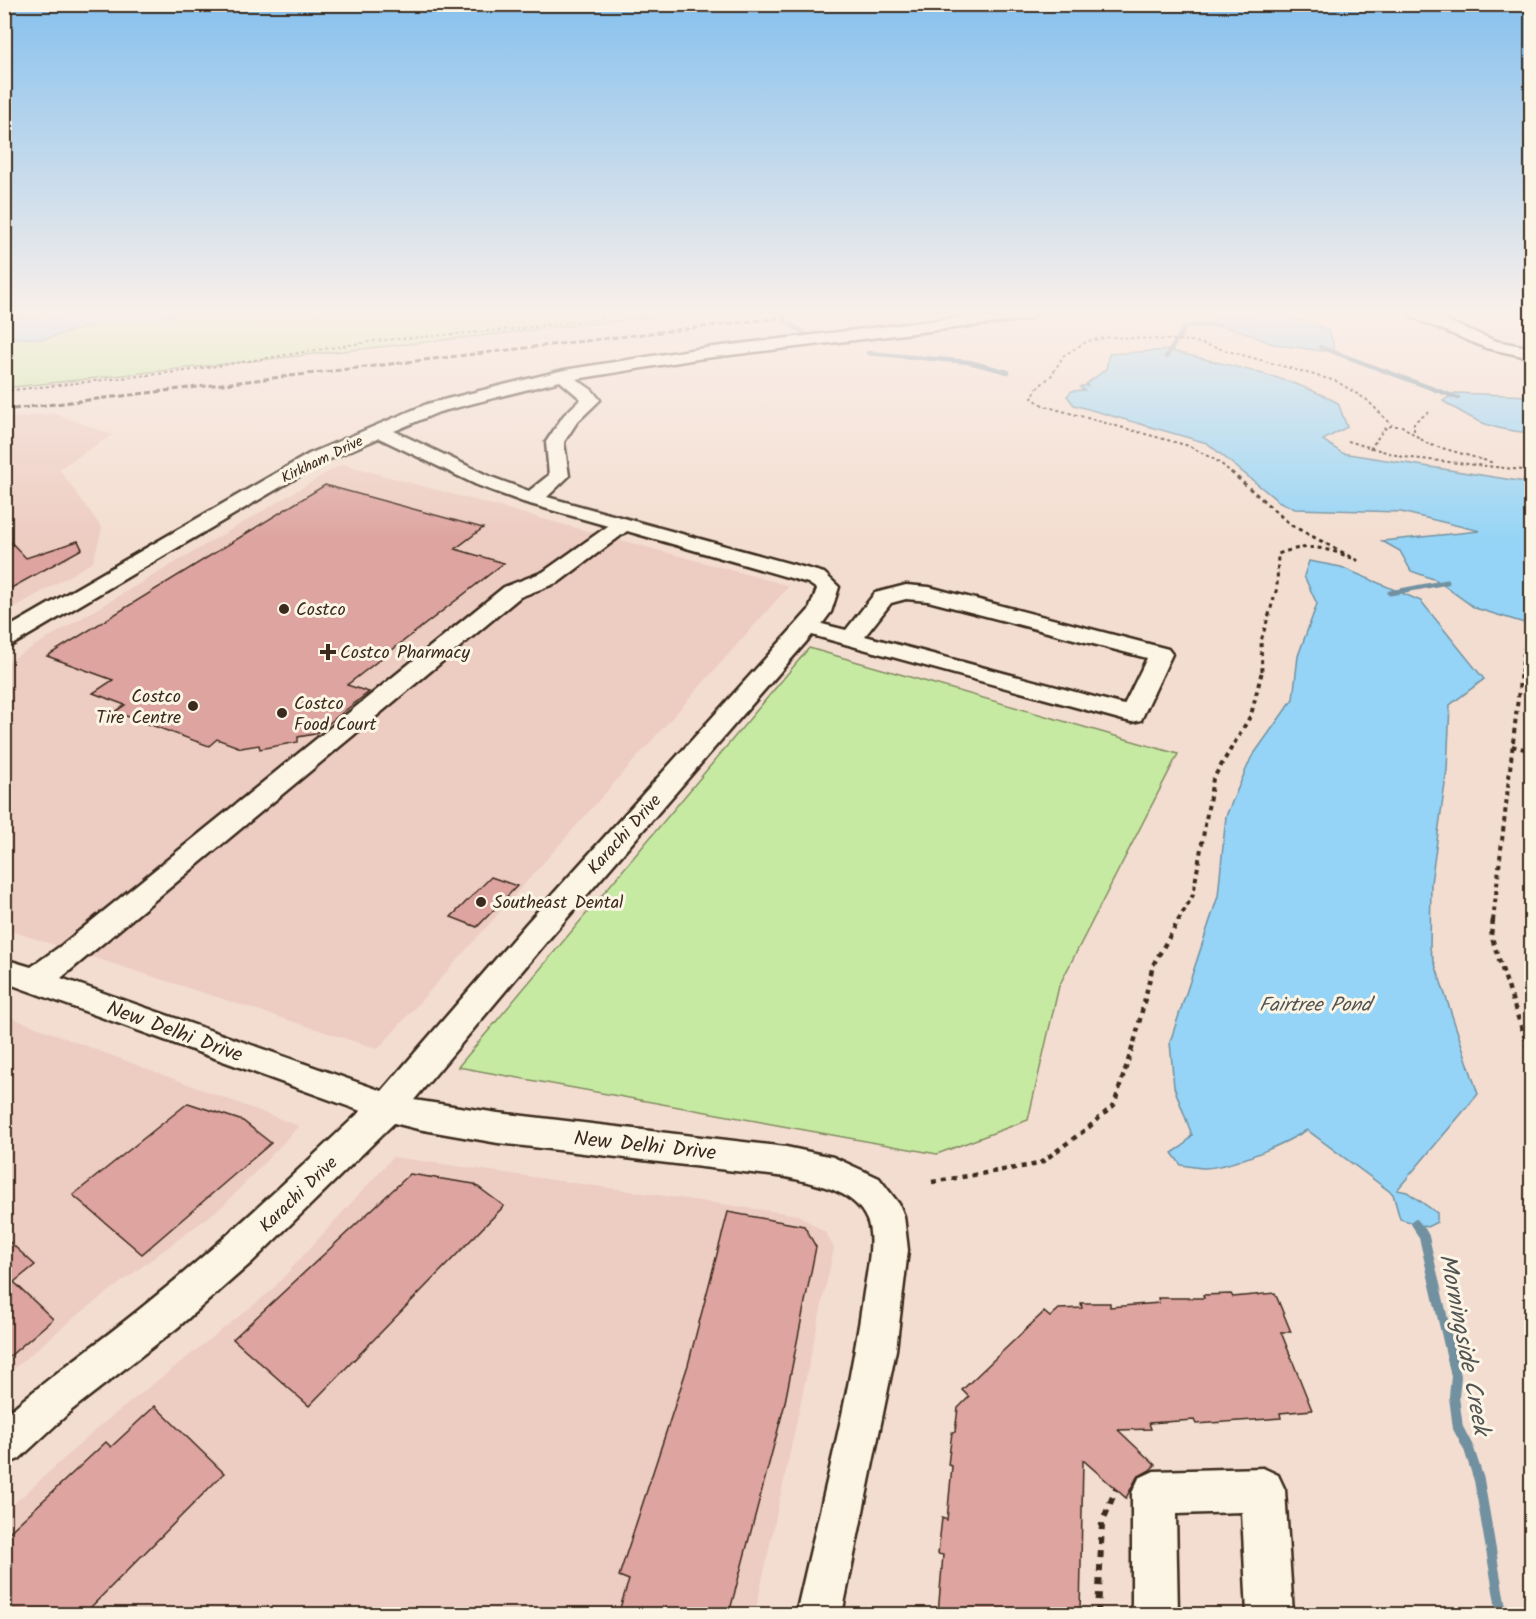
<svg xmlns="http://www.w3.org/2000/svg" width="1536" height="1619" viewBox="0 0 1536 1619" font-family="Kalam,sans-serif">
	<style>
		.built { fill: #edccc1 }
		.green { fill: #c7eaa3; stroke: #818a60; stroke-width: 1.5 }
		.water { fill: #95d4f6; stroke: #7190a0; stroke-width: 1.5 }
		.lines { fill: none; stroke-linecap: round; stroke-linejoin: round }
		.stream-far3 { stroke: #7190a0; stroke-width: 4.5 }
		.stream-far2 { stroke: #7190a0; stroke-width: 5 }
		.stream-far1 { stroke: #7190a0; stroke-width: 8 }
		.stream { stroke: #7190a0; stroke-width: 10 }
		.building { fill: #dea49f; stroke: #3b2a1e; stroke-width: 1.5 }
		.minor-casing { stroke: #3b2a1e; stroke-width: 5 }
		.path-far4 { stroke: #3b2a1e; stroke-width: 2; stroke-dasharray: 3 3; stroke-linecap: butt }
		.path-far3 { stroke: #3b2a1e; stroke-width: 3; stroke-dasharray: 4 4; stroke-linecap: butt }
		.path-far2 { stroke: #3b2a1e; stroke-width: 4; stroke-dasharray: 4.5 4.5; stroke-linecap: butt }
		.path-far1 { stroke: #3b2a1e; stroke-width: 4.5; stroke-dasharray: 5 5; stroke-linecap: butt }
		.path { stroke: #3b2a1e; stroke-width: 6; stroke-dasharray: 7 7; stroke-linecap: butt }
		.minor { fill: #fcf5e5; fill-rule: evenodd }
		.rail { stroke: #3b2a1e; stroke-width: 3; stroke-dasharray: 6 3; stroke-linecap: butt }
		.poi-dot { fill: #3b2a1e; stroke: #fcf5e5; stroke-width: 2 }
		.labels { text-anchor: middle; stroke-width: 6; stroke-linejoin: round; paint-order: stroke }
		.far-street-label { font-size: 15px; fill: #3b2a1e; stroke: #fcf5e5 }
		.poi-label { font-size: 18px; fill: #3b2a1e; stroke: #fcf5e5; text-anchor: start }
		.street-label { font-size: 18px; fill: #3b2a1e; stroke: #fcf5e5 }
		.water-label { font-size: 20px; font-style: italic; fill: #525454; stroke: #fcf5e5 }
		.near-street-label { font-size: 21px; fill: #3b2a1e; stroke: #fcf5e5 }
		.near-water-label { font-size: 24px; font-style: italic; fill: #525454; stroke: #fcf5e5 }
	</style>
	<rect width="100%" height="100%" fill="#f3ddd0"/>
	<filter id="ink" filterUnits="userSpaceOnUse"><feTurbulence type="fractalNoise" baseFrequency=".0167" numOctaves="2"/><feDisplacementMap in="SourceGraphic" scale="12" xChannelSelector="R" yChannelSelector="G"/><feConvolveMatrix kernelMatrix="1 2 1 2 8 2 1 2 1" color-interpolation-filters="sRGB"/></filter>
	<g filter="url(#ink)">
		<!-- built -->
		<g class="built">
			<polygon points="54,413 112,435 59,469 102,528 93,562 5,613 4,419"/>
			<polygon points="342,464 789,586 378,1049 5,929 4,664"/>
			<polygon points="4,1015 299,1126 224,1205 71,1320 5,1376"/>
			<polygon points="393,1157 798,1215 826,1233 834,1248 755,1614 5,1614 5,1512 101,1425 270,1292"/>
		</g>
		<!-- green -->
		<g class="green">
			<polygon points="5,314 678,314 5,388"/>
			<polygon points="809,648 1178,754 1059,986 1028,1120 937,1154 458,1067"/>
		</g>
		<!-- water -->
		<g class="water">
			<polygon points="92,314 177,314 164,318 106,321 45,339 5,337 5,318 60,319"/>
			<path d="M1259 316C1284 317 1305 319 1328 330L1333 342V350L1322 351 1273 344 1244 332 1207 323 1218 317Z"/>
			<path d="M1169 350C1226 366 1285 374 1338 403L1347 427 1323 440 1342 453 1531 483V625L1475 608 1436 580 1411 571 1400 551 1382 541 1480 531 1401 512 1295 509 1278 501 1207 443 1074 405 1067 396 1072 391 1084 390 1080 387 1081 386H1088L1086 384 1106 369 1109 354Z"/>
			<path d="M1455 393 1531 396V433C1492 430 1476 422 1443 401Z"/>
			<path d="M1309 561 1341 567 1421 601 1484 679 1450 705 1447 770 1431 883 1430 949 1478 1094 1397 1190 1407 1192 1437 1213V1222L1427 1227 1400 1219 1393 1194 1307 1130C1284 1144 1232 1167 1205 1168 1197 1168 1189 1166 1181 1165L1172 1153 1183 1146 1192 1135 1174 1087 1170 1042 1218 896 1226 816 1251 758 1293 699 1298 656 1317 604 1304 576Z"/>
		</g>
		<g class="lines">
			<!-- stream-far3 -->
			<g class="stream-far3">
				<polyline points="784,320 804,333"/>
				<polyline points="1320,347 1458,398"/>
				<polyline points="868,353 969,362 1008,372"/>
				<polyline points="1166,357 1186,326 1219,325"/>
			</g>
			<!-- stream-far2 -->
			<polyline class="stream-far2" points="1390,593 1447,582"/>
			<!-- stream-far1 -->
			<polyline class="stream-far1" points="1415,1223 1421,1232"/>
			<!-- stream -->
			<polyline class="stream" points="1420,1230 1424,1237 1456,1376 1454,1397 1458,1428 1469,1449 1479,1480 1502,1614"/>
		</g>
		<!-- building -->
		<g class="building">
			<polygon points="325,485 483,528 455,549 504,563 347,685 369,692 315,734 298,737 298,742 260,749 259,745 241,748 217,739 209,746 115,712 125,705 93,693 113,680 47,656"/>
			<polygon points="4,535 26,558 78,541 82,549 4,592"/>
			<polygon points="491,877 517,886 477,927 451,917"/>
			<polygon points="188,1103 243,1121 271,1143 142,1254 73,1195"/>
			<polygon points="410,1174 474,1184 504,1206 309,1406 233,1339"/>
			<polygon points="728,1212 804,1226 816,1247 784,1407 729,1614 618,1614 629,1580 619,1576 688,1365"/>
			<polygon points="4,1237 35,1265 14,1282 53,1319 4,1361"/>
			<polygon points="1275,1293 1291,1332 1281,1332 1312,1410 1280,1413 1281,1418 1196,1424 1194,1420 1149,1423 1151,1429 1118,1430 1155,1465 1150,1470 1137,1477 1126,1498 1083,1460 1080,1614 938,1614 943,1555 938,1554 942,1518 947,1520 952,1466 948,1465 952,1432 955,1432 958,1408 969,1397 962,1390 1044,1312 1050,1317 1059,1309 1082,1308 1081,1303 1110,1303 1110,1307 1159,1303 1158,1298 1204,1298 1203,1295 1231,1294 1233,1297"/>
			<polygon points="155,1406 224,1473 84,1614 4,1614 4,1537 106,1442 111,1447"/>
		</g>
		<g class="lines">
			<defs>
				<g id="minor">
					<path d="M989 314H1036L1028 319 697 359 576 379 592 390 600 400 577 422 564 442 569 476 547 497 824 573 839 587 831 612 822 624 846 630 875 593 906 585 929 587 1168 649 1172 654 1141 720 1132 722 1123 720 812 635 548 940 414 1100 498 1113 786 1147 833 1157 879 1178 899 1204 904 1216 908 1250 896 1350 842 1614H796C820 1507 849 1401 864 1292 867 1273 875 1238 867 1220 854 1189 815 1184 786 1177L498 1143 418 1129 394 1123 252 1262 177 1328 73 1409 19 1459 4 1465V1416C51 1375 103 1340 151 1300 224 1241 292 1176 361 1111L4 982V959L31 967 62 945 504 587 543 572 608 526 523 502 477 485 379 438 323 462 12 645 4 647V630L309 454 427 404 564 370 697 349ZM560 381 581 399 564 415 546 442 549 475 529 491 491 477 394 431 439 412ZM627 531 808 583 817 589 809 610 526 924 382 1091 61 978 520 597 559 582ZM906 599 928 601 1147 658 1124 705 865 636 891 603Z"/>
					<polygon points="1409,314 1430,314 1496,341 1532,348 1532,358 1486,348 1412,317"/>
					<polygon points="1263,1468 1278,1475 1285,1490 1293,1614 1247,1614 1242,1512 1176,1514 1178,1614 1132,1614 1132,1493 1139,1478 1154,1471"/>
				</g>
			</defs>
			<!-- minor casing -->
			<use href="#minor" class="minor-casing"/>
			<!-- path-far4 -->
			<g class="path-far4">
				<polyline points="4,391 185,371 374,341 516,329 634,314"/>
				<polyline points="1414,431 1414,422 1431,411"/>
				<polyline points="1348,441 1403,457 1532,471"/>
				<polyline points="1370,449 1384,429 1391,426 1402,426 1428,444 1494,463"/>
				<polyline points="1233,474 1219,462 1189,446 1044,406 1032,398 1037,388 1051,376 1064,355 1088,341 1110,337 1192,341 1336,381 1367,400 1392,425"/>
			</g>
			<!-- path-far3 -->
			<g class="path-far3">
				<path d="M1231 472 1291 525 1357 560C1326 548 1310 542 1278 554L1277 588 1261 641 1262 673"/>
				<polyline points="1521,673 1524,648 1532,650"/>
			</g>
			<!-- path-far2 -->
			<g class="path-far2">
				<polyline points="1512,746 1532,751"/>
				<polyline points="1178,921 1193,895 1213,779 1251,715 1262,671"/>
				<polyline points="1493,921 1521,671"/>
			</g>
			<!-- path-far1 -->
			<g class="path-far1">
				<polyline points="1493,920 1491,935 1532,1060"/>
				<polyline points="932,1182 1039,1164 1089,1127 1114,1105 1136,1036 1153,965 1179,920"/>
			</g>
			<!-- path -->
			<polyline class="path" points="1098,1614 1102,1523 1116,1489"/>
			<!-- minor -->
			<use href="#minor" class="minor"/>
			<!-- rail -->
			<polyline class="rail" points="4,410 811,314"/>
		</g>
	</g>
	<!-- sky -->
	<linearGradient id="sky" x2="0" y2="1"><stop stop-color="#87c1ee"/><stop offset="0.58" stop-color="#faf0ea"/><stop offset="1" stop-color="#faf0ea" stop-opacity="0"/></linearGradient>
	<rect width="1536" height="541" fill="url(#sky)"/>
	<!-- markers -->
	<g class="poi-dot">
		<circle cx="284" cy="609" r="6"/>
		<path d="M325 643h6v6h6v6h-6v6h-6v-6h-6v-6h6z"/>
		<circle cx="193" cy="706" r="6"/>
		<circle cx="282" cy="713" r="6"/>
		<circle cx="481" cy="902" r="6"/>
	</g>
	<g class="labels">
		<!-- far-street labels -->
		<g class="far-street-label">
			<text transform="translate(322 459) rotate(-26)" y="5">Kirkham Drive</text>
		</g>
		<!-- poi labels -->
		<g class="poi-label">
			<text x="296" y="615">Costco</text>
			<text x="340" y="658">Costco Pharmacy</text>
			<text x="181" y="702" text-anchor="end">Costco<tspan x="181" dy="21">Tire Centre</tspan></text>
			<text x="294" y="709">Costco<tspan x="294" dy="21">Food Court</tspan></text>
			<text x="493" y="908">Southeast Dental</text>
		</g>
		<!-- street labels -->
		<g class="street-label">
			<text transform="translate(624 834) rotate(-48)" y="6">Karachi Drive</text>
			<text transform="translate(298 1194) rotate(-44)" y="6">Karachi Drive</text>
		</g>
		<!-- water labels -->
		<g class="water-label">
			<text x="1315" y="1011">Fairtree Pond</text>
		</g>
		<!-- near-street labels -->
		<g class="near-street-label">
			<text transform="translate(175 1031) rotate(20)" y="7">New Delhi Drive</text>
			<text transform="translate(645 1145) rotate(6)" y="7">New Delhi Drive</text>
		</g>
		<!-- near-water labels -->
		<g class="near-water-label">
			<text transform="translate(1465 1344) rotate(79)" y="8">Morningside Creek</text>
		</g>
	</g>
	<!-- margin -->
	<rect width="1536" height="1619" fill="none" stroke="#fcf5e5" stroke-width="24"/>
	<rect x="12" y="12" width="1512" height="1595" fill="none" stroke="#3b2a1e" stroke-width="2" filter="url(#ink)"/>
</svg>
